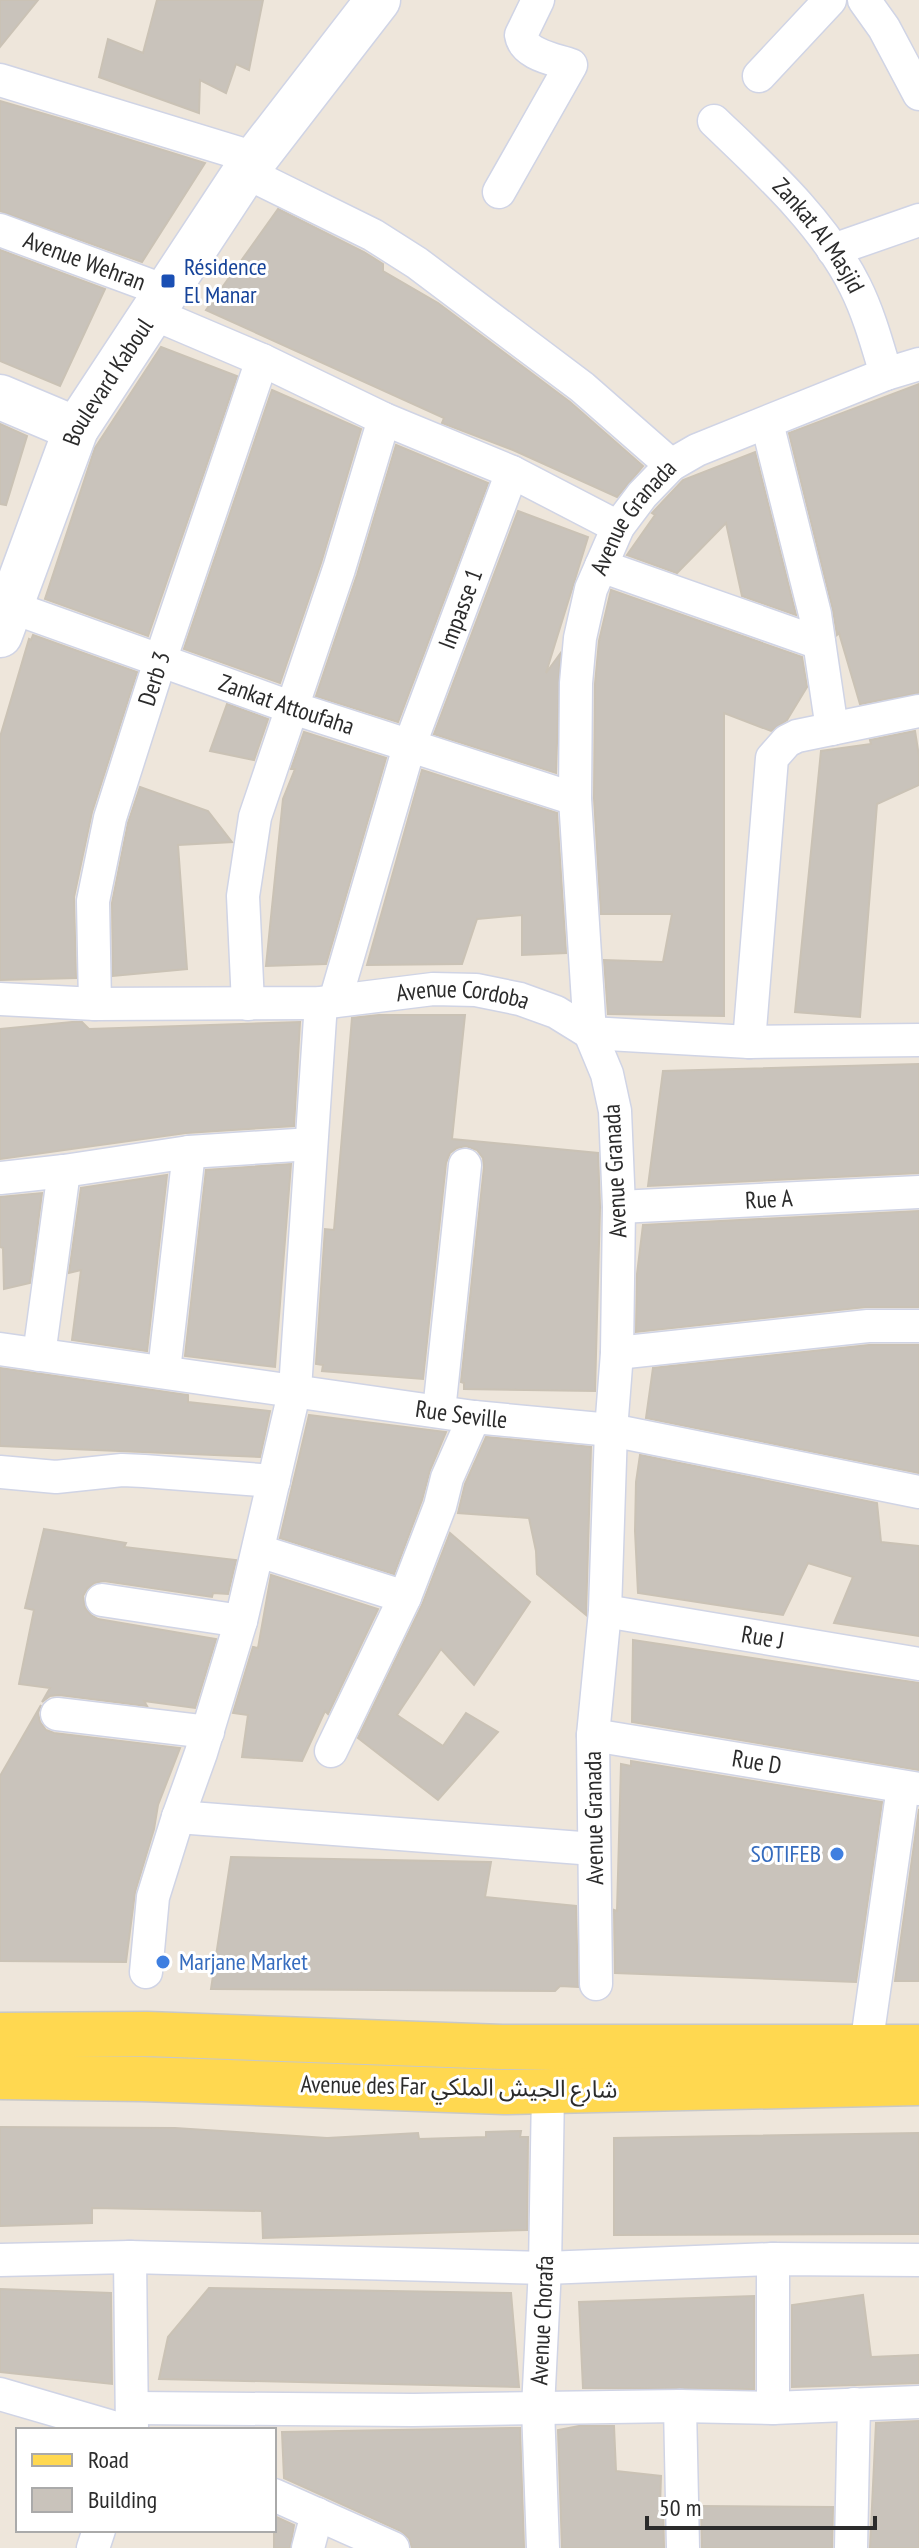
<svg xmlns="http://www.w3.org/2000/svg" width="919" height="2548" viewBox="0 0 919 2548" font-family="'PT Sans Narrow','Noto Sans Arabic',sans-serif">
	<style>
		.building { fill: #c9c3bb; stroke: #cac2b5; stroke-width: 2 }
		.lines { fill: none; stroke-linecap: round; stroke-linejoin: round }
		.street-casing { stroke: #d0d4e5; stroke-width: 35 }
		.secondary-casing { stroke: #d0d4e5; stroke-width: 47 }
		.primary-casing { stroke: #c8c8c8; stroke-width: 47 }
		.street { stroke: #fff; stroke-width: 32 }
		.secondary { stroke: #fff; stroke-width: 44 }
		.primary { stroke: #ffd850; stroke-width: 44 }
		.transit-dot { fill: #1a4fb4; stroke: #fff; stroke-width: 3 }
		.shop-dot { fill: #3f7fe0; stroke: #fff; stroke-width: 3 }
		.labels { text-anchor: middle; stroke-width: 6; stroke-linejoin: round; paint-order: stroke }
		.street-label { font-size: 24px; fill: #2b2b2b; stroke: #fff }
		.transit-label { font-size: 24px; fill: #164399; stroke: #fff; text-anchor: start }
		.shop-label { font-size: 24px; fill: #366cbe; stroke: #fff; text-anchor: end }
	</style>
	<rect width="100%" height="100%" fill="#eee6db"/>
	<!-- building -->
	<g class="building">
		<polygon points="0,0 38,0 0,47"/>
		<polygon points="157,0 263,0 249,70 236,64 226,93 200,80 199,113 99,77 108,39 143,53"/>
		<polygon points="0,101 79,124 205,163 142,262 0,211"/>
		<polygon points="278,209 364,252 383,264 383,271 438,303 570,402 643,466 617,497 513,450 442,423 444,418 206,310"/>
		<polygon points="0,250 105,289 60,386 0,361"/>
		<polygon points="161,347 237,376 148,636 45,599 95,448"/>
		<polygon points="919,384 919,693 860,704 839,633 837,635 833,610 789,433"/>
		<polygon points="272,390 361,429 321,563 280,683 184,649"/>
		<polygon points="0,424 27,436 6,505 0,504"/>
		<polygon points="396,445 488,483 398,722 316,696 357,575"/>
		<polygon points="755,452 796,615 742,596 726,523 677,573 627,555 655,515 652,513 683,480"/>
		<polygon points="518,511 588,537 546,673 560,654 556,773 434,734"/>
		<polygon points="611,590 802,657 807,687 787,720 771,731 724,713 724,1016 608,1014 604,960 663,962 672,914 601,914 594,798 595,684 599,641"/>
		<polygon points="33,635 137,672 92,812 74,897 76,978 0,980 0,737 29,639 31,640"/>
		<polygon points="227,704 268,719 254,760 210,751"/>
		<polygon points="915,731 919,756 919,785 877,804 860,1017 795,1012 821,751 871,744 870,740"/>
		<polygon points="304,732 386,758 326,964 266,966 283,799 295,769 291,769"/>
		<polygon points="422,770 557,813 566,953 522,955 522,915 477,919 462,964 367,965"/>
		<polygon points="140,787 208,811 232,842 178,845 187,969 113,976 112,903 128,823"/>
		<polygon points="379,1015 465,1015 452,1139 598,1153 600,1207 595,1391 464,1389 464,1383 461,1382 484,1167 483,1158 477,1150 466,1146 457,1148 450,1153 446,1163 423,1379 322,1371 323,1365 316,1364 325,1229 334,1230 352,1018"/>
		<polygon points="72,1022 82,1022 89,1029 300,1022 294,1126 186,1133 0,1159 0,1029"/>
		<polygon points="919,1064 919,1173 648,1186 663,1071"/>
		<polygon points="291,1164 275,1367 185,1356 206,1170"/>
		<polygon points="167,1175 147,1351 72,1340 81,1270 69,1273 81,1188"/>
		<polygon points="42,1193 30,1283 4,1289 3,1248 0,1247 0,1197"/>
		<polygon points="919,1211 919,1307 866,1307 636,1332 637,1274 643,1225"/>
		<polygon points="869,1345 919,1345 919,1473 646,1418 653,1368"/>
		<polygon points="0,1368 188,1395 188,1402 270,1411 260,1457 0,1446"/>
		<polygon points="309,1415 446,1432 430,1470 422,1500 394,1574 280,1538"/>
		<polygon points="486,1437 591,1447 586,1615 537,1574 536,1551 529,1518 458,1513 465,1484"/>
		<polygon points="640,1455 877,1503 881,1542 919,1546 919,1636 834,1623 853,1577 808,1563 783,1615 638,1593 635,1531 636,1482"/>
		<polygon points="44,1529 126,1543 124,1547 236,1560 228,1594 213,1593 212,1597 104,1581 94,1583 87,1589 83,1596 85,1608 91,1615 98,1619 216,1639 195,1708 144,1701 147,1706 59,1695 50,1696 42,1702 50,1688 19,1684 34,1610 25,1608"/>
		<polygon points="450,1533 530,1602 474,1685 441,1649 397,1715 443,1746 466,1713 498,1732 438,1800 358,1738 422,1605"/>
		<polygon points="271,1575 378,1609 328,1714 325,1711 302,1761 242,1757 248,1715 233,1713 253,1647 258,1648"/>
		<polygon points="633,1640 919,1683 919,1770 632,1722"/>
		<polygon points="41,1705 38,1713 40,1722 46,1730 54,1733 180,1748 158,1805 154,1829 135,1892 126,1962 0,1961 0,1776"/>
		<polygon points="631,1761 882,1802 856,1982 615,1973 614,1910 617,1911 621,1764 631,1766"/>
		<polygon points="919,1809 919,1981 895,1981"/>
		<polygon points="231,1857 491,1862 485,1897 576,1906 578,1987 560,1986 555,1991 211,1989"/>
		<polygon points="0,2127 175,2128 327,2138 418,2133 419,2139 486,2137 486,2132 521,2131 520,2137 528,2137 527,2230 263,2238 262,2211 92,2208 92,2223 0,2226"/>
		<polygon points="919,2133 919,2234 614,2235 614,2138"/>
		<polygon points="209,2288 511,2293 519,2387 159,2379 168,2337"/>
		<polygon points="0,2289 111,2293 112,2384 0,2372"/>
		<polygon points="863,2295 871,2357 919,2355 919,2383 792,2387 792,2305"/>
		<polygon points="754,2296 754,2389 583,2388 579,2302"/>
		<polygon points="919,2421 919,2548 870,2548 876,2423"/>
		<polygon points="579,2426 614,2426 616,2471 661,2476 660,2506 663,2506 664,2548 562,2548 558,2430"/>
		<polygon points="511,2428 520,2428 524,2548 412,2548 409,2538 401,2531 284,2478 282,2432"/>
		<polygon points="701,2506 833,2507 832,2548 702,2548"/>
		<polygon points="274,2516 294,2525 290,2548 274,2548"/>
	</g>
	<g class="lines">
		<defs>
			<g id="street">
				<polyline points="864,0 884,28 919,94"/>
				<polyline points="759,76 830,0"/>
				<polyline points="0,80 255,158"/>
				<path id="s1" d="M714 121C765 170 823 222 855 286 869 314 877 344 886 374"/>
				<polyline points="245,172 373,235 417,263 582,387 671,465"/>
				<path d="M499 192 571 65C554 59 524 55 521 35L538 0"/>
				<path id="s2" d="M0 230 168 292"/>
				<polyline points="833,250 919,220"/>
				<polyline points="154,314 262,360 384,419 512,472 618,527"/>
				<polyline points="767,423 815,614 832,729"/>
				<polyline points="601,566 819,643"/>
				<path id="s3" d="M0 603 290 707 575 799"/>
				<path id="s4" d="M0 999 95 1004 321 1003 433 989 476 990 520 999 556 1012 590 1033 749 1042 919 1040"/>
				<path id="s5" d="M335 1001 409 747 512 472"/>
				<path id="s6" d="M95 1004 93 901 110 818 160 661 262 360"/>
				<polyline points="248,1004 243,896 255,817 339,569 384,419"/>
				<polyline points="749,1042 772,758 787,741 797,736 919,711"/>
				<polyline points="0,1178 64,1171 189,1152 311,1144"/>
				<path id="s7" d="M619 1207 919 1192"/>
				<path id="s8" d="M0 1349 474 1417 611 1430 919 1492"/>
				<polyline points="617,1353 868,1326 919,1326"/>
				<polyline points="39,1355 64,1171"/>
				<polyline points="164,1371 189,1152"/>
				<polyline points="439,1411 465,1165"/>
				<polyline points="0,1472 56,1477 122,1470 144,1471 274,1481"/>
				<polyline points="259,1551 405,1597"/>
				<polyline points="102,1600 241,1621"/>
				<path id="s9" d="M605 1611 919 1664"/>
				<polyline points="57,1714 208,1732"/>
				<path id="s10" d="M593 1735 919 1789"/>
				<polyline points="331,1751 405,1597 440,1506 447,1478 474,1417"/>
				<polyline points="178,1817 594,1849"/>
				<polyline points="146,1972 153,1897 178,1817 201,1753 241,1621 295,1389 321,1003"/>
				<path id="s11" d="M596 1984 593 1735 605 1611 611 1430 617 1353 619 1207 615 1111 607 1074 590 1033 575 799 576 683 580 638 591 589 618 527 642 495 671 465 697 450 886 374 919 364"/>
				<polyline points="866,2047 903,1787"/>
				<polyline points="130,2257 132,2430"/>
				<polyline points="0,2260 130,2257 545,2268 773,2259 919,2260"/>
				<polyline points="0,2394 123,2430"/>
				<polyline points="680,2406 683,2548"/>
				<polyline points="132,2408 413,2410 680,2406 773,2408 919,2402"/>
				<polyline points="773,2408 773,2259"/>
				<polyline points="274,2495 393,2548"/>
				<polyline points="93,2548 99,2530"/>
				<polyline points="308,2548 317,2514"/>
				<path id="s12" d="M543 2548 538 2408 545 2268 548 2091"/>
				<polyline points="851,2548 854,2404"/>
			</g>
			<g id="secondary">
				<polyline points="0,397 76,429"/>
				<path id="s13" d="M0 635 76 429 245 172 378 0"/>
			</g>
			<g id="primary">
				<polyline points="0,2035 147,2034 502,2047 919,2047"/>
				<polyline points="0,2077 142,2079 504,2092 919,2083"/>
			</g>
		</defs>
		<!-- street casing -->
		<use href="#street" class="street-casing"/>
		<!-- secondary casing -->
		<use href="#secondary" class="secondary-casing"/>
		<!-- primary casing -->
		<use href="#primary" class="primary-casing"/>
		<!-- street -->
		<use href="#street" class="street"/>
		<!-- secondary -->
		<use href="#secondary" class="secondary"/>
		<!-- primary -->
		<use href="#primary" class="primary"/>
	</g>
	<!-- markers -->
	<rect class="transit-dot" x="160" y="273" width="16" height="16" rx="4"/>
	<g class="shop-dot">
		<circle cx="837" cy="1854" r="8"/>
		<circle cx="163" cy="1962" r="8"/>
	</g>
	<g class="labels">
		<!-- street labels -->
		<g class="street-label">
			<text dy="8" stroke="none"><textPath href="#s1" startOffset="156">Zankat Al Masjid</textPath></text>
			<text dy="8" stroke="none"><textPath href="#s2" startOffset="90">Avenue Wehran</textPath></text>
			<text dy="8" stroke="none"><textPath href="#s13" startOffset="276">Boulevard Kaboul</textPath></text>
			<text dy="8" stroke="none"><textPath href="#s11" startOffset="1486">Avenue Granada</textPath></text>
			<text dy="8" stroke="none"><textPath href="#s5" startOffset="412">Impasse 1</textPath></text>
			<text dy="8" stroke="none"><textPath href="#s6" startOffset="334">Derb 3</textPath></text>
			<text dy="8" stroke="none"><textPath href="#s3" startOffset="304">Zankat Attoufaha</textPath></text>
			<text dy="8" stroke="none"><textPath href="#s4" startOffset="464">Avenue Cordoba</textPath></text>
			<text transform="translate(615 1171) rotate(-93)" y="8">Avenue Granada</text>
			<text dy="8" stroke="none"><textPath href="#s7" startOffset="150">Rue A</textPath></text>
			<text dy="8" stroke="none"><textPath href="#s8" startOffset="466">Rue Seville</textPath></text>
			<text dy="8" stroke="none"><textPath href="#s9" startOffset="160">Rue J</textPath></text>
			<text dy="8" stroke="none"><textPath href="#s10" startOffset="166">Rue D</textPath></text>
			<text transform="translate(594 1818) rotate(-91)" y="8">Avenue Granada</text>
			<text transform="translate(459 2087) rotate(1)" y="8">Avenue des Far شارع الجيش الملكي</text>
			<text dy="8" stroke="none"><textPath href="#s12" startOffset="228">Avenue Chorafa</textPath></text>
		</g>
		<!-- transit labels -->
		<g class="transit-label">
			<text x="184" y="275">Résidence<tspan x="184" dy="28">El Manar</tspan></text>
		</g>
		<!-- shop labels -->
		<g class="shop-label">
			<text x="821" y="1862">SOTIFEB</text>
			<text x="179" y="1970" text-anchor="start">Marjane Market</text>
		</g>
	</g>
	<!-- legend -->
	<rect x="16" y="2428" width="260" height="104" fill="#ffffff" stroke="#aaaaaa" stroke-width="2"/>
	<rect x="32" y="2454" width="40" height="12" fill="#ffd850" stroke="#aaaaaa" stroke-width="2"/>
	<text x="88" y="2468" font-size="24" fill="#2b2b2b">Road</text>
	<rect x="32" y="2488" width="40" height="24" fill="#c9c3bb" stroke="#aaaaaa" stroke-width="2"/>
	<text x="88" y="2508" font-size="24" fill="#2b2b2b">Building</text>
	<!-- scale -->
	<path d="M647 2516v12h228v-12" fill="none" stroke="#2b2b2b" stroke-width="4"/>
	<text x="659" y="2516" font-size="24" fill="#2b2b2b" stroke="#ffffff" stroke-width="6" paint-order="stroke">50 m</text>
</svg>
